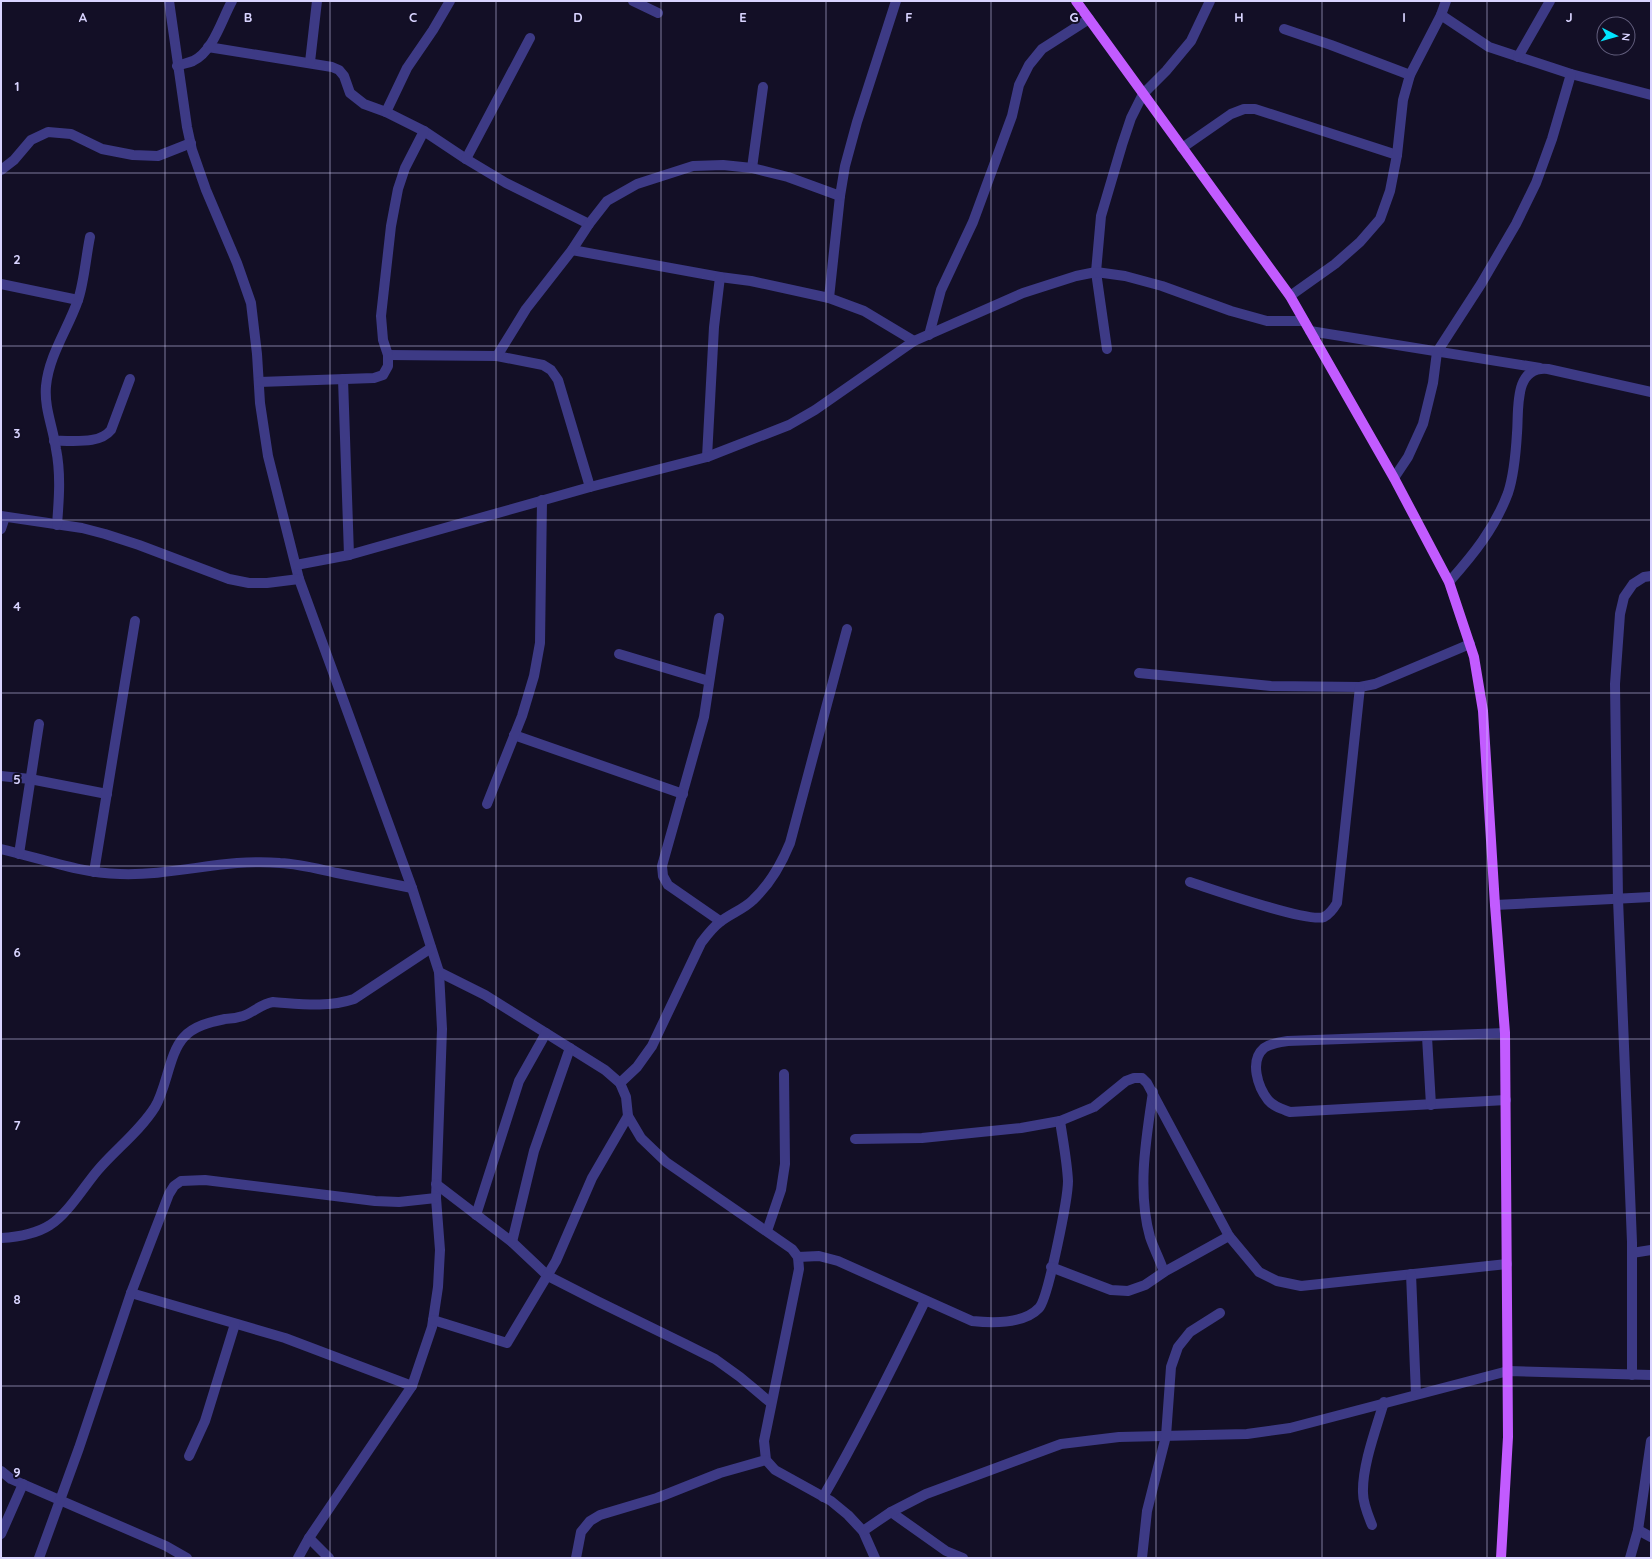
<svg xmlns="http://www.w3.org/2000/svg" width="1652" height="1559" viewBox="0 0 1652 1559" font-family="Quicksand,sans-serif">
	<style>
		.lines { fill: none; stroke-linecap: round; stroke-linejoin: round }
		.minor { stroke: #3d3a85; stroke-width: 10 }
		.major { stroke: #c25bff; stroke-width: 10 }
		.grid { fill: none; stroke: #d9d4ff; stroke-width: 1; stroke-opacity: 0.55 }
		.grid-label { font-size: 13px; text-anchor: middle; font-weight: bold; fill: #d9d4ff; stroke: #130f26; stroke-width: 4; stroke-linejoin: round; paint-order: stroke }
	</style>
	<rect width="100%" height="100%" fill="#130f26"/>
	<g class="lines">
		<!-- minor -->
		<g class="minor">
			<polyline points="169,1 187,127 192,150 206,190 237,263 251,303 257,354 260,403 268,456 299,579 412,888 439,972 442,1029 436,1198 440,1250 438,1287 432,1327 412,1386 309,1538 298,1558"/>
			<polyline points="633,1 658,13"/>
			<polyline points="1441,15 1489,47 1571,74 1651,95"/>
			<polyline points="1284,29 1331,45 1410,75"/>
			<polyline points="208,47 332,67 339,70 344,76 350,93 364,104 386,112 424,131 466,159 506,183 589,224"/>
			<polyline points="1518,57 1550,1"/>
			<polyline points="310,62 317,1"/>
			<path d="M177 66C182 64 188 63 193 61 213 52 222 19 232 1"/>
			<polyline points="386,112 407,68 433,30 450,1"/>
			<polyline points="1182,148 1231,114 1244,109 1255,109 1397,155"/>
			<polyline points="466,159 530,38"/>
			<polyline points="752,168 763,87"/>
			<polyline points="1,170 14,160 31,140 48,132 71,134 102,149 133,155 158,156 191,143"/>
			<polyline points="572,250 720,277 751,281 829,298 864,311 914,341"/>
			<polyline points="1,284 78,300"/>
			<polyline points="1290,296 1335,264 1360,242 1380,219 1390,191 1397,155 1403,100 1410,75 1441,15 1446,1"/>
			<polyline points="829,298 840,196 845,166 857,122 896,1"/>
			<polyline points="1310,331 1540,368"/>
			<polyline points="929,335 941,290 973,222 1012,116 1019,85 1029,65 1042,49 1089,19"/>
			<polyline points="1107,349 1096,272 1101,216 1122,145 1131,118 1143,94 1166,71 1191,41 1210,1"/>
			<polyline points="388,355 497,356 543,365 551,370 558,380 590,487"/>
			<polyline points="497,356 526,309 572,250 589,224 607,201 637,184 693,166 723,165 752,168 788,177 840,196"/>
			<polyline points="343,379 349,555"/>
			<polyline points="259,382 374,378 383,375 388,366 388,355 383,340 381,316 391,226 398,189 405,168 424,131"/>
			<path d="M54 441C72 440 99 445 111 430L130 379"/>
			<polyline points="707,457 714,327 720,277"/>
			<polyline points="1394,478 1408,457 1423,424 1433,383 1437,352 1481,284 1516,224 1536,183 1552,139 1571,74"/>
			<polyline points="1,516 82,528 105,534 139,545 229,579 249,583 267,583 299,579"/>
			<path d="M57 525C59 499 61 474 56 449 53 427 44 408 46 386 49 355 68 329 78 300 84 283 86 256 90 237"/>
			<polyline points="1,529 5,517"/>
			<polyline points="296,565 349,555 590,487 707,457 789,425 815,410 914,341 1023,293 1076,276 1096,272 1125,276 1162,286 1231,311 1267,321 1304,321"/>
			<path d="M1449 582C1473 555 1495 528 1508 493 1513 478 1516 450 1517 433 1519 411 1513 365 1548 369L1651 392"/>
			<polyline points="719,618 704,717 662,866 663,876 668,885 720,921"/>
			<polyline points="619,654 709,681"/>
			<polyline points="1139,673 1271,686 1360,687 1375,684 1470,644"/>
			<polyline points="514,735 683,794"/>
			<polyline points="1,776 30,779 107,794"/>
			<polyline points="487,804 522,716 534,676 540,643 542,500"/>
			<path d="M1 849C40 858 79 873 120 874 174 876 226 858 280 863 300 864 318 869 337 873 362 878 387 883 412 888"/>
			<polyline points="19,854 39,724"/>
			<polyline points="94,872 135,621"/>
			<path d="M1190 882C1212 889 1308 923 1324 917 1330 914 1334 908 1337 903L1360 687"/>
			<polyline points="1495,905 1651,897"/>
			<polyline points="439,972 485,995 605,1070 620,1083 626,1097 628,1116 641,1138 666,1162 792,1249 798,1257 799,1269 764,1441 766,1460 775,1470 831,1501 848,1515 863,1531 875,1558"/>
			<path d="M1505 1033 1288 1041C1281 1042 1271 1043 1264 1048 1249 1061 1258 1087 1268 1100 1274 1107 1282 1109 1290 1112L1506 1100"/>
			<polyline points="1427,1037 1431,1105"/>
			<path d="M620 1083 637 1067 652 1046 701 943C707 935 712 928 720 922 730 914 744 909 753 900 770 884 781 865 790 843L847 629"/>
			<path d="M1153 1092C1146 1139 1137 1190 1150 1237 1154 1249 1160 1260 1164 1272"/>
			<polyline points="855,1139 922,1138 1021,1128 1060,1121 1094,1107 1126,1081 1134,1078 1142,1078 1147,1083 1229,1236 1259,1272 1277,1281 1301,1286 1507,1264"/>
			<polyline points="436,1184 512,1242 548,1276 597,1301 685,1344 715,1359 740,1377 771,1403"/>
			<polyline points="476,1215 519,1081 546,1033"/>
			<polyline points="767,1231 781,1190 785,1164 784,1074"/>
			<path d="M1 1238C18 1237 36 1234 50 1225 67 1215 85 1185 98 1170 116 1149 140 1131 155 1107 167 1087 169 1053 184 1037 194 1026 210 1022 225 1019 231 1019 237 1018 243 1016 254 1012 261 1004 273 1002 301 1004 327 1008 354 999L431 948"/>
			<polyline points="512,1242 534,1151 570,1048"/>
			<polyline points="1632,1253 1651,1250"/>
			<path d="M798 1257 819 1256 838 1261 972 1321C991 1323 1024 1324 1039 1308 1048 1299 1068 1198 1068 1181 1067 1161 1063 1141 1060 1121"/>
			<polyline points="1051,1267 1111,1290 1128,1291 1145,1285 1164,1272 1229,1236"/>
			<polyline points="1411,1274 1416,1394"/>
			<polyline points="131,1293 285,1338 412,1386"/>
			<polyline points="433,1320 507,1343 556,1261 592,1178 628,1116"/>
			<polyline points="1632,1375 1632,1242 1618,899 1615,684 1620,614 1624,597 1633,584 1644,577 1651,576"/>
			<polyline points="189,1456 205,1421 235,1324"/>
			<polyline points="1,1471 11,1479 166,1546 187,1558"/>
			<path d="M823 1497C860 1433 893 1367 925 1301"/>
			<polyline points="891,1512 946,1551 963,1558"/>
			<path d="M1372 1525C1368 1515 1363 1504 1363 1493 1362 1466 1376 1429 1384 1402"/>
			<polyline points="1638,1530 1651,1537"/>
			<polyline points="863,1531 891,1512 926,1494 1061,1444 1119,1437 1247,1434 1290,1428 1508,1371 1651,1375"/>
			<polyline points="1,1534 23,1484"/>
			<polyline points="309,1538 329,1558"/>
			<polyline points="39,1558 79,1448 131,1293 169,1194 174,1186 181,1181 205,1180 375,1201 399,1202 436,1198"/>
			<polyline points="576,1558 581,1532 590,1521 600,1515 657,1498 720,1473 766,1460"/>
			<polyline points="1142,1558 1147,1511 1166,1436 1171,1367 1178,1347 1190,1332 1220,1313"/>
			<polyline points="1630,1558 1638,1530 1651,1441"/>
		</g>
		<!-- major -->
		<polyline class="major" points="1076,1 1290,296 1394,478 1449,582 1474,657 1483,711 1495,905 1505,1033 1508,1437 1501,1558"/>
	</g>
	<!-- grid -->
	<path class="grid" d="M165 1V1558M330 1V1558M496 1V1558M661 1V1558M826 1V1558M991 1V1558M1156 1V1558M1322 1V1558M1487 1V1558M1 173H1651M1 346H1651M1 520H1651M1 693H1651M1 866H1651M1 1039H1651M1 1213H1651M1 1386H1651"/>
	<g class="grid-label">
		<text x="83" y="22">A</text>
		<text x="248" y="22">B</text>
		<text x="413" y="22">C</text>
		<text x="578" y="22">D</text>
		<text x="743" y="22">E</text>
		<text x="909" y="22">F</text>
		<text x="1074" y="22">G</text>
		<text x="1239" y="22">H</text>
		<text x="1404" y="22">I</text>
		<text x="1569" y="22">J</text>
		<text x="17" y="91">1</text>
		<text x="17" y="264">2</text>
		<text x="17" y="438">3</text>
		<text x="17" y="611">4</text>
		<text x="17" y="784">5</text>
		<text x="17" y="957">6</text>
		<text x="17" y="1130">7</text>
		<text x="17" y="1304">8</text>
		<text x="17" y="1477">9</text>
	</g>
	<!-- border -->
	<rect width="1652" height="1559" fill="none" stroke="#d9d4ff" stroke-width="4"/>
	<!-- north arrow -->
	<g transform="translate(1616 36) rotate(96)"><circle r="19" fill="#130f26" stroke="#625e7d"/>
	<path d="M0-3L7 15L0 10L-7 15Z" fill="#00e5ff"/>
	<text y="-6" font-size="11" font-weight="bold" text-anchor="middle" fill="#d9d4ff">N</text>
	</g>
</svg>
